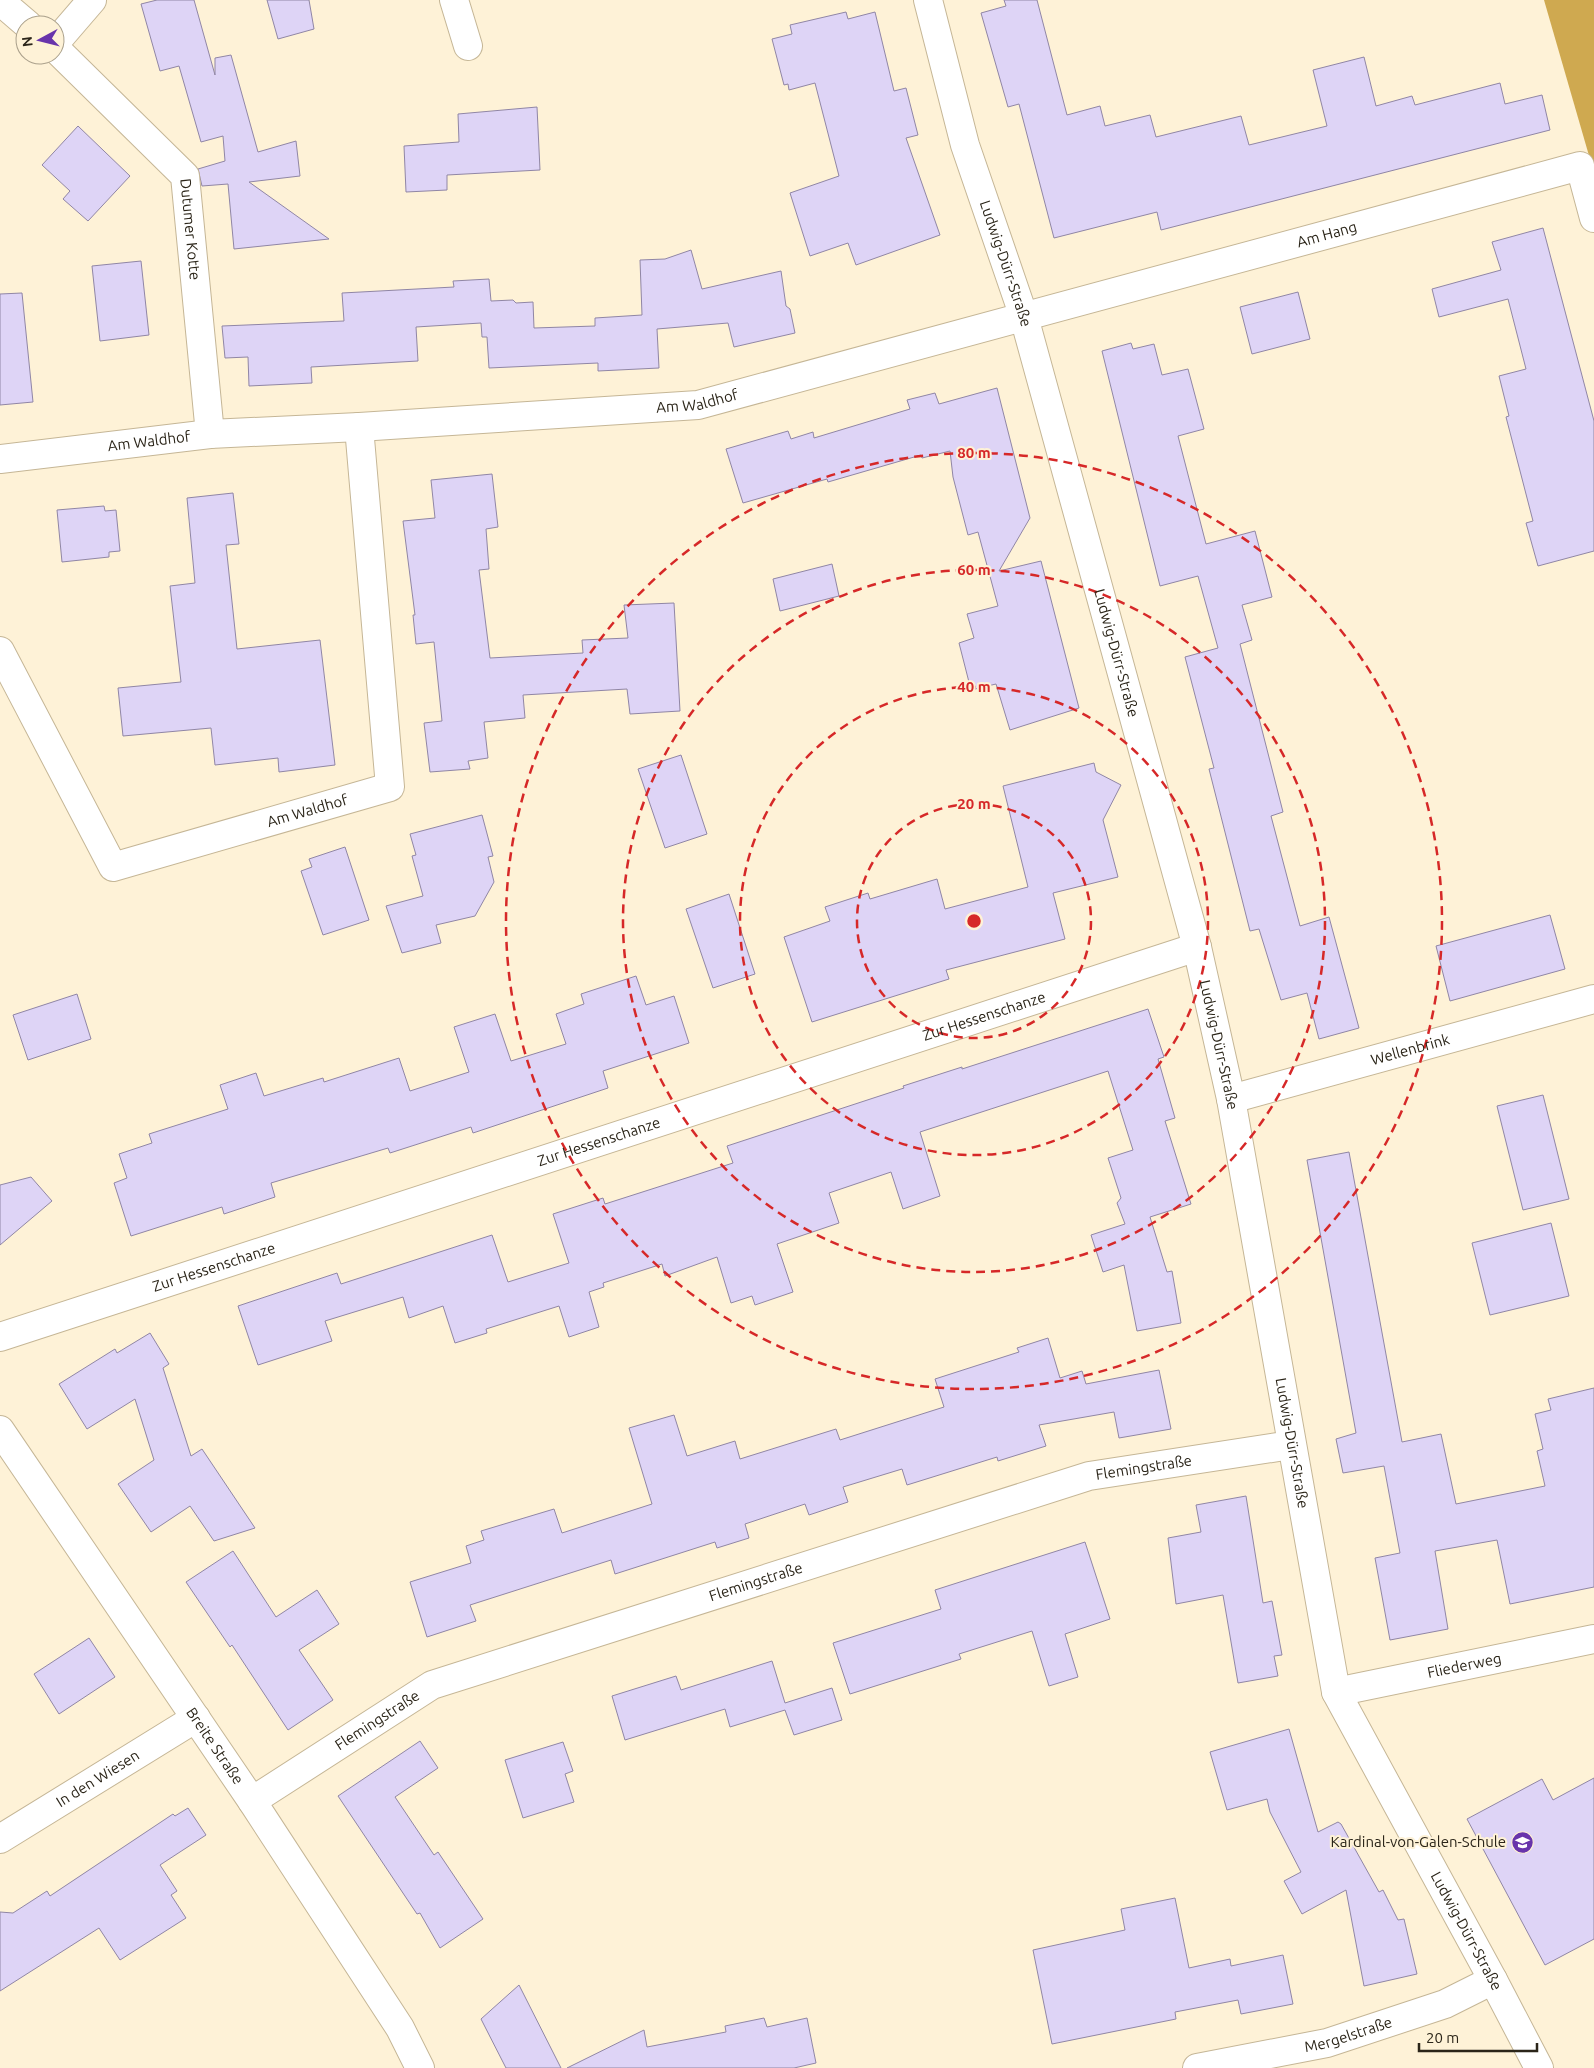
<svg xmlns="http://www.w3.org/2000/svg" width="1594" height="2068" viewBox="0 0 1594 2068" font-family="Ubuntu,sans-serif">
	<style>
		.forest { fill: #cfa950 }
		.building { fill: #ded4f6; stroke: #9086a5 }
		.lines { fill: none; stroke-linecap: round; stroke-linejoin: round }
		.street-casing { stroke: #c5b696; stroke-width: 30 }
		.street { stroke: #fff; stroke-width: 28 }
		.ring { fill: none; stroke: #d62828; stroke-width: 2.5; stroke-dasharray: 9 6 }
		.labels { text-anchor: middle; stroke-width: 4; stroke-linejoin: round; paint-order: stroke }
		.street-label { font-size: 15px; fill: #2b2519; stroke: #fef2d7 }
		.poi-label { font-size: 15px; fill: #2b2519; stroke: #fef2d7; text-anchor: end }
		.centre { fill: #d62828; stroke: #fef2d7; stroke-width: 2.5 }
		.ring-label { font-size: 15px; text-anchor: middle; font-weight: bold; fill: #d62828; stroke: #fef2d7; stroke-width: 4; stroke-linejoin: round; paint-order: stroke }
	</style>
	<rect width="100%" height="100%" fill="#fef2d7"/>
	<!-- forest -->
	<polygon class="forest" points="1544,0 1594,0 1594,173"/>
	<!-- building -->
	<g class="building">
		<polygon points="157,0 194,0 215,75 215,58 231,55 258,152 296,141 300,176 249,182 329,239 234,249 228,184 202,186 198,169 225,161 223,136 201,142 179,66 160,71 141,4"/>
		<polygon points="267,0 309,0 314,29 278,39"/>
		<polygon points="1004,0 1037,0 1067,115 1100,106 1105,126 1150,115 1156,137 1241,116 1249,145 1327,126 1313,70 1364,57 1376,106 1412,96 1415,105 1500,83 1505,104 1542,95 1550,130 1161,230 1157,212 1054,238 1019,104 1008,107 981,13 1006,6"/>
		<polygon points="846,12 848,19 875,12 894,91 906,88 918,135 906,138 940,235 856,265 848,243 810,256 790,193 839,176 815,83 789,90 788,84 784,85 772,39 792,34 790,25"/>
		<polygon points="537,107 540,170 447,175 447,190 406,192 404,146 459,142 458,114"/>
		<polygon points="78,126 130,176 88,221 63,199 70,191 42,165"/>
		<polygon points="1543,228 1594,421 1594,551 1538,566 1526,523 1533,521 1506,417 1509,416 1499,376 1526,369 1508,299 1439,317 1432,289 1501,270 1492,242"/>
		<polygon points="691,250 702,289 781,271 786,306 790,309 795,333 734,347 728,323 657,329 659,368 598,371 598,363 489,368 487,337 482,337 481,323 416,327 418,361 311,367 312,383 249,386 248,357 225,358 222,326 344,321 342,293 454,287 453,281 489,279 491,301 513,300 516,303 533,302 534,328 595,326 595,318 642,315 640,260 665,259"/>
		<polygon points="141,261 149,335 100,341 92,266"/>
		<polygon points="1298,292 1310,339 1252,354 1240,307"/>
		<polygon points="22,293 33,402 0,405 0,294"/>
		<polygon points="1131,343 1133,349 1154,344 1162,375 1188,369 1204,429 1178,436 1206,544 1255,531 1272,597 1242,605 1252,640 1240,644 1283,812 1271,816 1300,926 1329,917 1359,1028 1319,1039 1307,993 1281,1000 1259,929 1250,931 1209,769 1214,768 1185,657 1218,648 1198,576 1160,586 1102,351"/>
		<polygon points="997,388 1030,518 999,571 1041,561 1079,708 1010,730 996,684 971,690 959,643 974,638 967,614 998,606 978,532 968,535 953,477 950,451 922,458 921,455 828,482 827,479 743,503 726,449 788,431 791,439 813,432 814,438 910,409 907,400 935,393 939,404"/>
		<polygon points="492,474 498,527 486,529 489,569 479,570 490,658 583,653 582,640 628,638 624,605 674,603 680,711 630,714 627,689 523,695 525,718 484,722 488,758 468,761 470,769 430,772 424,723 442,721 434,642 416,644 413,615 415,615 403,521 435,518 431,480"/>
		<polygon points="233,493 239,544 226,545 237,649 320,640 335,765 279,772 278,758 215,765 211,728 123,736 118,688 181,682 170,586 195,583 187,498"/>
		<polygon points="104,506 105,511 116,510 120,551 109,552 109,557 62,562 57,510"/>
		<polygon points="832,564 839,596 780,611 773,579"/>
		<polygon points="681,755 707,834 665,848 638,769"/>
		<polygon points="1094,763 1096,772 1121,785 1103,820 1118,877 1053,893 1065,939 946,970 949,979 812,1022 784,937 830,921 825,907 868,893 870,899 937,879 945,909 1028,887 1003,786"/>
		<polygon points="482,815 493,856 488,857 494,882 475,916 436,925 441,943 402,953 386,906 423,896 412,856 416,855 410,834"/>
		<polygon points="345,847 369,920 323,935 301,871 312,867 309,859"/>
		<polygon points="729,894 755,974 713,988 686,909"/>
		<polygon points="1550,915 1565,969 1450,1001 1436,946"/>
		<polygon points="636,976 646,1005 674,996 689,1043 603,1071 608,1088 473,1133 471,1127 390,1153 388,1148 271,1183 275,1197 224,1214 222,1207 131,1236 114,1183 127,1178 119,1154 152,1143 149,1134 228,1109 220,1085 256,1073 264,1096 323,1078 324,1082 399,1058 410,1091 469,1072 454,1027 495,1014 511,1061 566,1044 556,1014 584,1004 581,994"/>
		<polygon points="77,994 91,1039 28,1060 13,1015"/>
		<polygon points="1148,1009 1164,1057 1158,1059 1175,1118 1165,1121 1191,1204 1150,1217 1167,1272 1172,1271 1181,1323 1137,1331 1124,1265 1103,1272 1091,1235 1125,1224 1117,1203 1121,1198 1108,1158 1133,1150 1108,1071 920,1132 940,1196 903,1209 891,1172 829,1193 839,1223 777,1244 793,1292 755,1305 752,1296 731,1303 717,1257 665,1276 662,1264 603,1283 604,1287 589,1292 599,1327 569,1337 559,1306 486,1329 487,1333 455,1343 443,1306 409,1318 403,1297 325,1321 332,1341 258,1365 238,1306 337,1273 341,1284 492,1235 508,1282 569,1263 553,1214 603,1198 605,1204 733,1163 727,1146 904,1088 903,1086 962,1067 962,1069"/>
		<polygon points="1543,1095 1569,1199 1523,1210 1497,1106"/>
		<polygon points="1349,1152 1402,1442 1441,1434 1456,1504 1545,1486 1537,1451 1543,1449 1535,1414 1551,1410 1548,1399 1594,1388 1594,1587 1510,1604 1497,1540 1435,1551 1448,1629 1390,1640 1375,1558 1400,1553 1384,1466 1343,1473 1336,1439 1356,1433 1307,1160"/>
		<polygon points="31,1177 52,1201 0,1245 0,1185"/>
		<polygon points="1551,1223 1569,1296 1490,1315 1472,1243"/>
		<polygon points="150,1333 169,1364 163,1368 191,1456 202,1449 255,1528 214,1541 190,1506 151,1532 118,1484 154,1460 135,1399 87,1429 59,1384 115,1349 117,1353"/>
		<polygon points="1048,1338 1060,1378 1082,1371 1086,1384 1159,1370 1171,1429 1119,1438 1114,1412 1039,1425 1046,1446 998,1461 997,1457 907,1485 902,1469 843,1487 848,1502 809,1515 805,1504 745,1524 749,1538 717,1548 715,1542 615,1574 611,1560 470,1605 476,1621 427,1637 410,1582 471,1563 466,1546 484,1540 481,1531 554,1509 562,1533 652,1504 629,1428 674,1415 687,1456 735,1441 740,1459 836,1429 840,1440 944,1407 935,1379 1019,1352 1017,1348"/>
		<polygon points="1246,1496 1263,1603 1272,1601 1282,1655 1274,1656 1278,1676 1238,1683 1223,1595 1176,1604 1168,1538 1201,1532 1196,1505"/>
		<polygon points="1085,1542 1110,1619 1065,1634 1078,1677 1049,1686 1032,1631 959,1654 961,1659 850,1694 833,1643 941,1609 935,1590"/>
		<polygon points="233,1551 276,1617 317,1590 339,1624 299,1650 333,1700 288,1730 232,1645 230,1647 186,1582"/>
		<polygon points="89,1638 115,1677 59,1714 34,1674"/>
		<polygon points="772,1661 785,1703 832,1688 842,1720 794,1735 785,1710 730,1727 725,1709 625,1740 612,1696 676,1676 681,1690"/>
		<polygon points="1289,1729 1318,1832 1338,1822 1341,1824 1379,1892 1383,1890 1398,1920 1404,1919 1417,1974 1364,1986 1346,1890 1302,1914 1284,1881 1301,1872 1270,1812 1267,1799 1227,1810 1210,1752"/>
		<polygon points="420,1741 438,1768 395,1797 434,1855 438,1852 483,1919 440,1948 420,1913 417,1914 338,1796"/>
		<polygon points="563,1742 573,1771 565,1774 574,1802 523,1818 505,1760"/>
		<polygon points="1594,1778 1594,1939 1545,1965 1467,1819 1542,1779 1553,1800"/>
		<polygon points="188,1808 206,1835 160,1865 177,1891 171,1895 186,1918 120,1960 99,1928 0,1991 0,1912 13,1913 47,1891 50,1896 173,1814 175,1816"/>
		<polygon points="1175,1898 1189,1968 1230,1959 1231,1966 1283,1955 1293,2004 1241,2014 1238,2000 1175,2012 1176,2019 1052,2044 1033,1950 1125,1930 1121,1909"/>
		<polygon points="519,1985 561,2068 506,2068 481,2019"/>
		<polygon points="764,2018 767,2027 807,2018 816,2063 794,2068 567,2068 644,2030 647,2047 726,2032 725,2026"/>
	</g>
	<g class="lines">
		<defs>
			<g id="street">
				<polyline points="454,0 468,46"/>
				<path id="s1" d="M928 0 965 145 1024 317 1197 947 1231 1099 1336 1692 1493 1980 1539 2068"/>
				<polyline points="0,1 28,25"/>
				<polyline points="55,43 92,0"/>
				<path id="s2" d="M55 48 185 176 210 434"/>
				<path id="s3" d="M0 459 210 434 359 427 698 405 1580 166 1594 218"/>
				<path id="s4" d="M0 651 113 867 390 787 359 427"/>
				<path id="s5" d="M1231 1099 1594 999"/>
				<path id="s6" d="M0 1337 1197 947"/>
				<path id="s7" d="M0 1430 252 1801 400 2028 420 2068"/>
				<path id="s8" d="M1336 1692 1594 1639"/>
				<path id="s9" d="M252 1801 432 1685 1089 1476 1291 1445"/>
				<path id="s10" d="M0 1839 196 1718"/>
				<path id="s11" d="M1197 2068 1327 2043 1445 2004 1493 1980"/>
			</g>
		</defs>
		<!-- street casing -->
		<use href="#street" class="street-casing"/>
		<!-- street -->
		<use href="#street" class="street"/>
	</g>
	<!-- distance rings -->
	<g class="ring">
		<circle cx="974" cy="921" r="117"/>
		<circle cx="974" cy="921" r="234"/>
		<circle cx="974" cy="921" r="351"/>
		<circle cx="974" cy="921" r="468"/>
	</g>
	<!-- icons -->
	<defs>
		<symbol id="school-disc" viewBox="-11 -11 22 22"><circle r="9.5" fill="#6834ab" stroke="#fef2d7"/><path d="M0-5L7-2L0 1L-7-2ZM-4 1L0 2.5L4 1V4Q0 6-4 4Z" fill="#fff"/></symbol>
	</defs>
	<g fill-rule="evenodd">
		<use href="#school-disc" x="1510" y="1830" width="25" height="25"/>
	</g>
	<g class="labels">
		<!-- street labels -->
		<g class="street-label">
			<text dy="5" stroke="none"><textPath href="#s2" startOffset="236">Dutumer Kotte</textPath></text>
			<text dy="5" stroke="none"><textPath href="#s3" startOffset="1352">Am Hang</textPath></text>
			<text dy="5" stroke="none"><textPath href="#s1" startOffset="275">Ludwig-Dürr-Straße</textPath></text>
			<text dy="5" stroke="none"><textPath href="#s3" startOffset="700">Am Waldhof</textPath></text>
			<text dy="5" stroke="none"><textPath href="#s3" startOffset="150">Am Waldhof</textPath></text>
			<text dy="5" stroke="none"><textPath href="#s1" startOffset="680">Ludwig-Dürr-Straße</textPath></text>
			<text dy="5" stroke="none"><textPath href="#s4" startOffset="446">Am Waldhof</textPath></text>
			<text dy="5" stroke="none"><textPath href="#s6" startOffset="1035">Zur Hessenschanze</textPath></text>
			<text dy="5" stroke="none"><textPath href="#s1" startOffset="1085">Ludwig-Dürr-Straße</textPath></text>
			<text dy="5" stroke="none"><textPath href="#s5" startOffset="186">Wellenbrink</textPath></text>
			<text dy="5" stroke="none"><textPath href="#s6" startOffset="630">Zur Hessenschanze</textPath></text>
			<text dy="5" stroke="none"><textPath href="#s6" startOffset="225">Zur Hessenschanze</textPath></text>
			<text dy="5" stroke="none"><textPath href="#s1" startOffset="1490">Ludwig-Dürr-Straße</textPath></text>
			<text dy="5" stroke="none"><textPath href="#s9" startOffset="959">Flemingstraße</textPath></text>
			<text dy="5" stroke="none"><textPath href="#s9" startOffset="554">Flemingstraße</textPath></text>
			<text dy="5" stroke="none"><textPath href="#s8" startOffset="131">Fliederweg</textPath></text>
			<text dy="5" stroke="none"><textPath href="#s9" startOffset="149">Flemingstraße</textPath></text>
			<text dy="5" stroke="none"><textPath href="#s7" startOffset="382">Breite Straße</textPath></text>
			<text dy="5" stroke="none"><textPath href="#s10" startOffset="115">In den Wiesen</textPath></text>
			<text dy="5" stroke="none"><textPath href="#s1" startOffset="2015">Ludwig-Dürr-Straße</textPath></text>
			<text dy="5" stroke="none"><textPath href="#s11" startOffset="155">Mergelstraße</textPath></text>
		</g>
		<!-- poi labels -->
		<g class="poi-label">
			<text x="1506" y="1847">Kardinal-von-Galen-Schule</text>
		</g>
	</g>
	<circle cx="974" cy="921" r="8" class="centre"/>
	<g class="ring-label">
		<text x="974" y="458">80 m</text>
		<text x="974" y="575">60 m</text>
		<text x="974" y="692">40 m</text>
		<text x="974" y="809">20 m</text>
	</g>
	<!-- north arrow -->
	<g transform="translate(40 40) rotate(263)"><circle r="24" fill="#fef2d7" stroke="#aaa08b"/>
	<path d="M0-4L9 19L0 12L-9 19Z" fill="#6834ab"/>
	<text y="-8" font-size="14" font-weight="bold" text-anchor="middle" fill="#2b2519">N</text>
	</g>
	<!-- scale -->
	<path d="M1419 2043v8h118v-8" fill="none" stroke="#2b2519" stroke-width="2.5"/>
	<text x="1426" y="2043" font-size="15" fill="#2b2519" stroke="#fef2d7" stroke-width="4" paint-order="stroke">20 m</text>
</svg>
